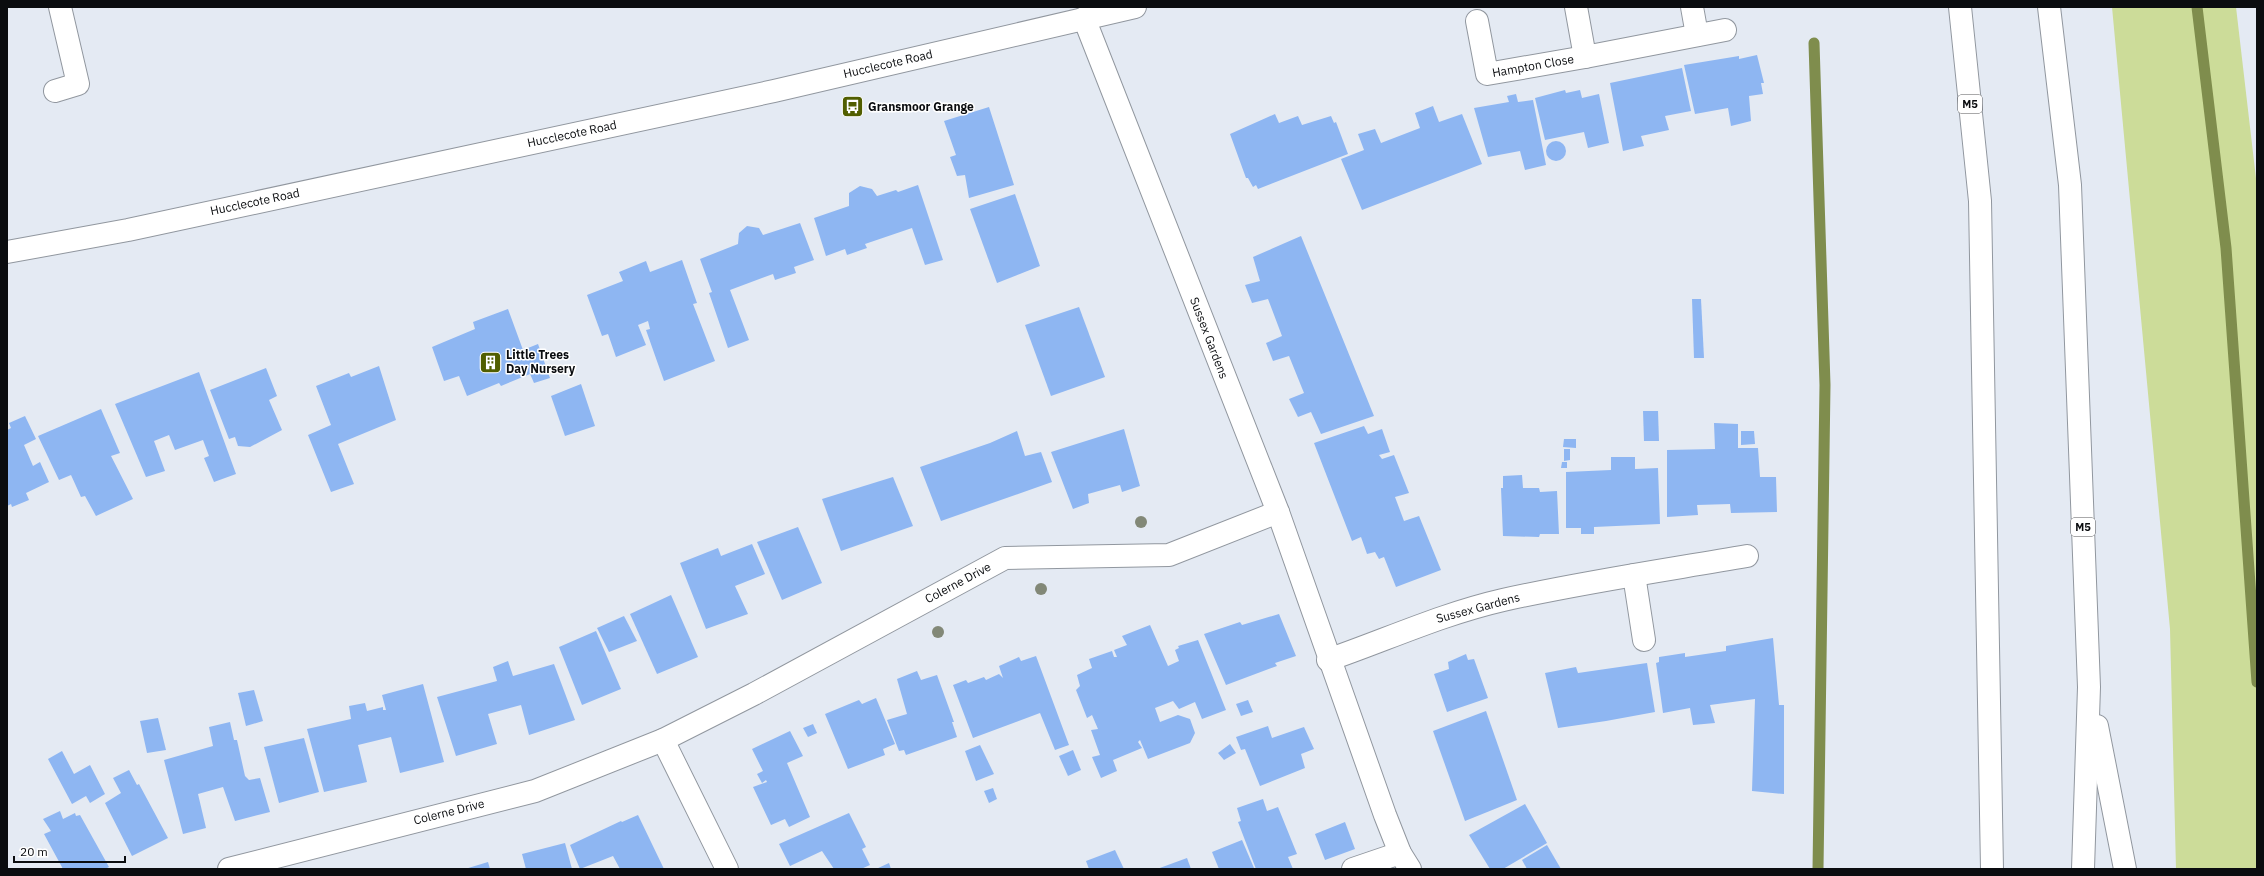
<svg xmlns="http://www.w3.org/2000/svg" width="2264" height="876" viewBox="0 0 2264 876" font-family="'IBM Plex Sans',sans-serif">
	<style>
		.green { fill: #ccdc99 }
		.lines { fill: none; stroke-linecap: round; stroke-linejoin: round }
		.stream { stroke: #7f8d4d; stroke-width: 11 }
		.building { fill: #8eb6f2 }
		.street-casing { stroke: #91979f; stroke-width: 24 }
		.secondary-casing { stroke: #91979f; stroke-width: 24 }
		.highway-casing { stroke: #91979f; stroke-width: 24 }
		.street { stroke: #fff; stroke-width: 22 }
		.secondary { stroke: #fff; stroke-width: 22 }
		.highway { stroke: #fff; stroke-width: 22 }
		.tree { fill: #828877 }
		.labels { text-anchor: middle; stroke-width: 3; stroke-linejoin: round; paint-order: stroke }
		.shield { fill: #fff; stroke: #545557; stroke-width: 1 }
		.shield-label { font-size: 11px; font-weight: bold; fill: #0a0c0f }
		.street-label { font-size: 12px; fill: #0a0c0f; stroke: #fff }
		.poi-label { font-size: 12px; font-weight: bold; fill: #0a0c0f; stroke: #fff; text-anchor: start }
	</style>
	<rect width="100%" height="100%" fill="#e4eaf3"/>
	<!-- green -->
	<polygon class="green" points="2112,7 2236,7 2257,187 2257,869 2176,869 2170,629"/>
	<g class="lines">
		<!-- stream -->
		<g class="stream">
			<polyline points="2197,7 2226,248 2257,682"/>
			<polyline points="1814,43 1825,385 1818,869"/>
		</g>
	</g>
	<!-- building -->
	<g class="building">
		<polygon points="1757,55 1764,83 1761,83 1763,94 1749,96 1751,121 1731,126 1728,108 1695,114 1684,65 1739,56 1739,59"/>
		<polygon points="1682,68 1691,111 1665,116 1669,130 1641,136 1644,146 1623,151 1610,83"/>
		<polygon points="1565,90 1566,93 1580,90 1582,98 1599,94 1609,143 1588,148 1584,132 1545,140 1535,98"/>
		<polygon points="1516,94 1518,102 1533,100 1546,165 1525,170 1520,151 1488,157 1474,108 1509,102 1507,96"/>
		<polygon points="1433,106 1439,122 1462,114 1482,164 1362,210 1341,159 1364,150 1358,134 1375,129 1381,143 1420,128 1415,113"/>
		<polygon points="989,107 1014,185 969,198 965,175 957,176 950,157 956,155 944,121"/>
		<polygon points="1275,114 1279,123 1298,116 1302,125 1331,116 1334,123 1336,122 1348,154 1258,189 1256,185 1253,187 1248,178 1246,178 1230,134"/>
		<circle cx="1556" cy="151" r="10"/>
		<polygon points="918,185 943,260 925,265 912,228 865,244 867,248 847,255 845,249 826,256 814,218 849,206 849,193 860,186 872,189 877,196 896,190 898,192"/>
		<polygon points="1015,194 1040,266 997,283 970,209"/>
		<polygon points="800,223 814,260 794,267 796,273 775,280 773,274 730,290 749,340 728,348 709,293 712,292 700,259 738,244 739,233 747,226 759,228 763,235"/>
		<polygon points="1301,236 1374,416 1321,434 1311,412 1298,417 1289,399 1304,393 1289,356 1273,361 1266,343 1282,336 1268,299 1252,303 1245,285 1260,281 1253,257"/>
		<polygon points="682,260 697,303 693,304 715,361 664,381 646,330 650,329 648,321 638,325 646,345 616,357 608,334 602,336 587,295 623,281 619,272 646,261 650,272"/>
		<polygon points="1692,299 1701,299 1704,358 1694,358"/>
		<polygon points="1079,307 1105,377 1051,396 1025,325"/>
		<polygon points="508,309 523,350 538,344 550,378 534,383 530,374 501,386 499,383 467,396 459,376 444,381 432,347 475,329 473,322"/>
		<polygon points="379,366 396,420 338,444 354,484 331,492 308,435 331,425 316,386 349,373 351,377"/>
		<polygon points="266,368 277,396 269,400 282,430 250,447 238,446 235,437 229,439 210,390"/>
		<polygon points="199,372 236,474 214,482 204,458 209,456 203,440 175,450 169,435 154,441 165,471 146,477 115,404"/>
		<polygon points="581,384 595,426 565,436 551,396"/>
		<polygon points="101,409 120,453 111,456 133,499 96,516 85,496 81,497 71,475 59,480 38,436"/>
		<polygon points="1643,411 1658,411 1659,441 1644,441"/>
		<polygon points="25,416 36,439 24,445 33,466 40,462 49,482 26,493 29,500 12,507 11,504 7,506 7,430 11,428 9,423"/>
		<polygon points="1714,423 1738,424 1738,448 1758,448 1760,477 1776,477 1777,512 1731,513 1730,504 1697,505 1698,515 1667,517 1667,450 1715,449"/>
		<polygon points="1364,426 1368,434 1382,429 1390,452 1379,455 1382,459 1394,455 1409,493 1395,497 1404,521 1419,516 1441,570 1396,587 1384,557 1379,559 1375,552 1367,554 1361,537 1352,541 1314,443"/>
		<polygon points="1124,429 1140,486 1122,492 1120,485 1088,494 1089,503 1073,509 1051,452"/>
		<polygon points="1017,431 1025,456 1041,452 1052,482 941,521 920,467 990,443"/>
		<polygon points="1741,431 1754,431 1755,444 1741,445"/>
		<polygon points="1564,439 1576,439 1576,448 1563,447"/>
		<polygon points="1564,449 1570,449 1570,460 1564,461"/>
		<polygon points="1611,457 1635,457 1635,469 1658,468 1660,524 1594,527 1594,534 1581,534 1581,528 1566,528 1566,472 1611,470"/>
		<polygon points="1562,462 1567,462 1567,468 1561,468"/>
		<polygon points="1522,475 1523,488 1539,488 1540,492 1557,491 1559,534 1540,534 1539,537 1503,536 1501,488 1503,488 1503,476"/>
		<polygon points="893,477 913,526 841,551 822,499"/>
		<polygon points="798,527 822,583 782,600 757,542"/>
		<polygon points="752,544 765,574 735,586 748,614 706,629 680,563 718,548 721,556"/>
		<polygon points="671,595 698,657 657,674 630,614"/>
		<polygon points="1279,614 1296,656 1275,663 1277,666 1226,685 1204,634 1240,622 1242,625"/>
		<polygon points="624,616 637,641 609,652 597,628"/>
		<polygon points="1150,625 1168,666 1179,661 1175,650 1179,648 1178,646 1198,640 1226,710 1202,719 1195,702 1179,709 1173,701 1155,708 1160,722 1178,715 1190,719 1195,733 1190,743 1148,759 1140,740 1138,742 1142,748 1113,760 1117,771 1101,778 1092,757 1100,755 1091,730 1098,729 1092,715 1087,718 1076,690 1080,686 1077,675 1092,668 1089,659 1112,651 1114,657 1117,657 1114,650 1127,645 1122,636"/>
		<polygon points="596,631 621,689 582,705 559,647"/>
		<polygon points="1773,638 1779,705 1784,705 1784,794 1752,791 1755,699 1710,705 1715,723 1693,725 1690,708 1663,713 1656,663 1659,662 1659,657 1685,653 1685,657 1726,651 1726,646"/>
		<polygon points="1466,654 1468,660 1474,659 1488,698 1447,712 1434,674 1449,669 1448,662"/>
		<polygon points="1036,656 1069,745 1055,750 1040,713 973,738 953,685 966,680 968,683 984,677 986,680 999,674 1003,678 999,666 1019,657 1021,661"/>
		<polygon points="508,661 513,676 554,664 575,720 529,735 521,705 488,714 497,744 456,756 437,697 497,681 493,667"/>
		<polygon points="1647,663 1655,712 1606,721 1558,728 1545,673 1576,667 1578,673"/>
		<polygon points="917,671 921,680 937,675 954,722 952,722 957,737 906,755 904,750 899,751 887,720 907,714 897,679"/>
		<polygon points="423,684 444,762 400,773 391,737 358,745 367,782 324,792 307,729 351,719 349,706 365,703 367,711 383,707 383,710 386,710 382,695"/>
		<polygon points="254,690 263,721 246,726 238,693"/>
		<polygon points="876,698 895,744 883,749 885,755 848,769 825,714 859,700 862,704"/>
		<polygon points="1248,700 1253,712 1241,716 1236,704"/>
		<polygon points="1486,711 1517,800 1465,821 1433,731"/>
		<polygon points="158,718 166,750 147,753 140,721"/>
		<polygon points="230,722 234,740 237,740 245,776 249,780 260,778 270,812 235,821 223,787 198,794 206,828 183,834 164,760 213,746 209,727"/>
		<polygon points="813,724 817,733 808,737 803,728"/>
		<polygon points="1268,726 1272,738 1304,727 1314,749 1301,754 1305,768 1260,786 1245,749 1241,750 1236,737"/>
		<polygon points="790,731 803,756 787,763 810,817 789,827 785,819 771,825 753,787 767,782 766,780 762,783 757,774 763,771 752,749"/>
		<polygon points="304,738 319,792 279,803 264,747"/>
		<polygon points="1230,744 1236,753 1224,760 1218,753"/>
		<polygon points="980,745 994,774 976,781 965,751"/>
		<polygon points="1073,750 1081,770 1068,776 1059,756"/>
		<polygon points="62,751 74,774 90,765 105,794 90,803 86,796 72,804 48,759"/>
		<polygon points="129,770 137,785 139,784 168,838 132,856 105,803 121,793 113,778"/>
		<polygon points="993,788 997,799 989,803 984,791"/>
		<polygon points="1263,799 1267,811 1278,807 1297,854 1288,857 1293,869 1256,869 1238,822 1241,821 1237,808"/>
		<polygon points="1525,804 1547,843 1503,869 1490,869 1469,835"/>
		<polygon points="60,811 63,819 75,813 76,816 80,815 109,867 105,869 63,869 44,834 51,831 43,819"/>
		<polygon points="849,813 866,847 862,849 870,865 861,869 834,869 822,851 790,866 779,844"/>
		<polygon points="638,815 664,869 620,869 613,856 580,869 570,845 621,821 622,822"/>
		<polygon points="1345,822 1355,849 1325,860 1315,834"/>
		<polygon points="1242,840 1254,868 1219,869 1212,852"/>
		<polygon points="565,843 572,869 526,869 522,854"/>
		<polygon points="1547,845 1561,869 1527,869 1522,860"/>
		<polygon points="1115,850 1124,869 1089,869 1086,861"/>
		<polygon points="1187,858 1191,869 1157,869"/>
		<polygon points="488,862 490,869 465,869"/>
		<polygon points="889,863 891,869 876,869"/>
	</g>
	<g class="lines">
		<defs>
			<g id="street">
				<polyline points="1576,7 1585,57 1725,30"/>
				<polyline points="1692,7 1697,35"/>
				<polyline points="1084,18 1278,512 1385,815 1400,853 1410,869"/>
				<polyline points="1477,21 1487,74 1585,57"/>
				<polyline points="55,91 78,84 60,7"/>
				<polyline points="1634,575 1644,640"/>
				<path d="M1328 660C1386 640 1442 614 1503 600 1583 582 1666 570 1747 556"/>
				<polyline points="663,740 727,869"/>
				<polyline points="229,869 535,791 663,740 754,694 1005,558 1169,555 1278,512"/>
				<polyline points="1353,869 1400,853"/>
			</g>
			<polyline id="secondary" points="7,252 128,230 774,91 1135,7"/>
			<g id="highway">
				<polyline points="1960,7 1980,201 1992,869"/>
				<polyline points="2049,7 2070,185 2089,687 2083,869"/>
				<polyline points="2097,726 2125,869"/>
			</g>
		</defs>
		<!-- street casing -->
		<use href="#street" class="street-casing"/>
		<!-- secondary casing -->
		<use href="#secondary" class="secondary-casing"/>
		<!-- highway casing -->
		<use href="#highway" class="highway-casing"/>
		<!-- street -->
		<use href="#street" class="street"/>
		<!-- secondary -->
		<use href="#secondary" class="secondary"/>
		<!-- highway -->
		<use href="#highway" class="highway"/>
	</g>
	<!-- trees -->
	<g class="tree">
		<circle cx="1141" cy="522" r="6"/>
		<circle cx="1041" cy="589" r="6"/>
		<circle cx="938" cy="632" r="6"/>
	</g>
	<!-- icons -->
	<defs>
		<symbol id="bus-square" viewBox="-11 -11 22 22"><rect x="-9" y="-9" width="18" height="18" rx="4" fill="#515e00" stroke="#fff"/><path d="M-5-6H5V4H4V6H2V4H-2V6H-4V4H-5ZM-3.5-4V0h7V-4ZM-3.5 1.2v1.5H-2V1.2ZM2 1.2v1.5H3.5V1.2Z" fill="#fff"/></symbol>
		<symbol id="building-square" viewBox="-11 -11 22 22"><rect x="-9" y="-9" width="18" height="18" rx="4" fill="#515e00" stroke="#fff"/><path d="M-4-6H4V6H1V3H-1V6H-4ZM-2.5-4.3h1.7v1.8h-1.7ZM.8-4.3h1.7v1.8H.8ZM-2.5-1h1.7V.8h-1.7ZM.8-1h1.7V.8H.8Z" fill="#fff"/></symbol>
	</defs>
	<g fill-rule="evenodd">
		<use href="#bus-square" x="840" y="94" width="25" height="25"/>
		<use href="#building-square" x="478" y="350" width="25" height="25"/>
	</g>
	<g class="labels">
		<!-- shield labels -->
		<g class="shield">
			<rect x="1958" y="95" width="24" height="18" rx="3"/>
			<rect x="2071" y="518" width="24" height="18" rx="3"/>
		</g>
		<g class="shield-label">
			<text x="1970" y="108">M5</text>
			<text x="2083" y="531">M5</text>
		</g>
		<!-- street labels -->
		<g class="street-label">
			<text transform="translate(888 64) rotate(-13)" y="4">Hucclecote Road</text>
			<text transform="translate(1533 66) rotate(-10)" y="4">Hampton Close</text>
			<text transform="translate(572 134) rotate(-12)" y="4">Hucclecote Road</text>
			<text transform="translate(255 202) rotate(-12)" y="4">Hucclecote Road</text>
			<text transform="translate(1209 338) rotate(69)" y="4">Sussex Gardens</text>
			<text transform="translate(958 583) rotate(-28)" y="4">Colerne Drive</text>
			<text transform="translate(1478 608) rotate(-15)" y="4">Sussex Gardens</text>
			<text transform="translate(449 812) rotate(-14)" y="4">Colerne Drive</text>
		</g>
		<!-- poi labels -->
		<g class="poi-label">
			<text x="868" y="111">Gransmoor Grange</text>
			<text x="506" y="359">Little Trees<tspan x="506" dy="14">Day Nursery</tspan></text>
		</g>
	</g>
	<!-- border -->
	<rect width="2264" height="876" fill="none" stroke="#0a0c0f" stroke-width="16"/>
	<!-- scale -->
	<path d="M14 856v6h111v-6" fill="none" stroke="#0a0c0f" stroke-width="2"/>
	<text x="20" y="856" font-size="12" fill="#0a0c0f" stroke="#ffffff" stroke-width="3" paint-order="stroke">20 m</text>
</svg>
